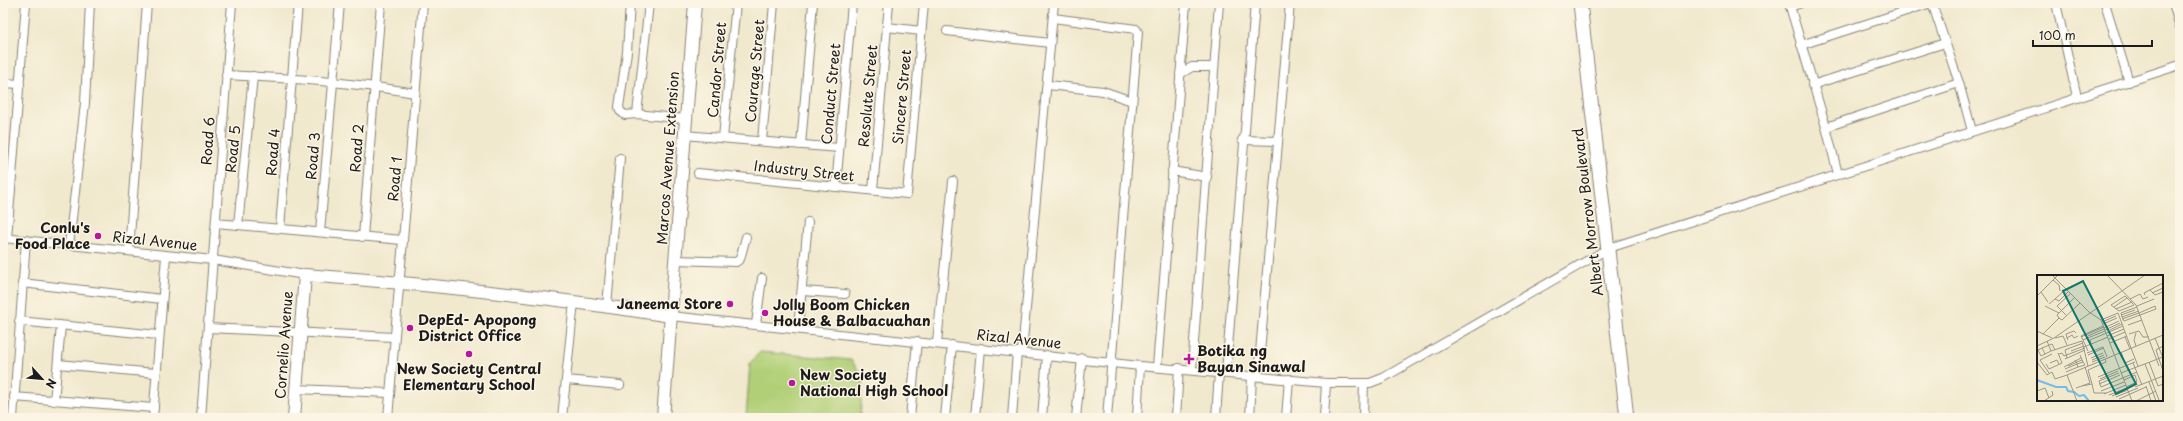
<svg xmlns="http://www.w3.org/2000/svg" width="2183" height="421" viewBox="0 0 2183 421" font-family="'Playpen Sans',sans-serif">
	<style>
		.green { fill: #b0cf76; stroke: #667649 }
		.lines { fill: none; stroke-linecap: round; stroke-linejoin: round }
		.street-casing { stroke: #868275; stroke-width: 10 }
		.secondary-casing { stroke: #868275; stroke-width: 14 }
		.primary-casing { stroke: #868275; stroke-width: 15 }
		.street { stroke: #fff; stroke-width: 8 }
		.secondary { stroke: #fff; stroke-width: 12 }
		.primary { stroke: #fff; stroke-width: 13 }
		.poi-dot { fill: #b5179e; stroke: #fcf5e5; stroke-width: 1.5 }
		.labels { text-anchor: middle; stroke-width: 3; stroke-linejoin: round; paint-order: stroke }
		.street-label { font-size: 14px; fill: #1c1c1c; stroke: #fcf5e5 }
		.poi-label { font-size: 14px; font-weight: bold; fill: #1c1c1c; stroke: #fcf5e5; text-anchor: start }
		.inset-river { fill: none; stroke: #73bbeb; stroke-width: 2 }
		.inset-road { fill: none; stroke: #9c9787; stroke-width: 1 }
		.view { fill: #0f766e; fill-opacity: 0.15; stroke: #0f766e; stroke-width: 2 }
		.inset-edge { fill: none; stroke: #1c1c1c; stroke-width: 2 }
	</style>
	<rect width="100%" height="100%" fill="#fcf5e5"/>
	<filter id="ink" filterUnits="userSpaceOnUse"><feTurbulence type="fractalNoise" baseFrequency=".025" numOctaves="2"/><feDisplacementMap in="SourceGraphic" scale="8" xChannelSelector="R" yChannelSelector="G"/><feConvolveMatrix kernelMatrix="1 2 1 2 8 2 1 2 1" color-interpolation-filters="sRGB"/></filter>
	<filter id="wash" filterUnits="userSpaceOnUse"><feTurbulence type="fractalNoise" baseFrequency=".012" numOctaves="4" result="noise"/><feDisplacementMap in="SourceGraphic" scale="16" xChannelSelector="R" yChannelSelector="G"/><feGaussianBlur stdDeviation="0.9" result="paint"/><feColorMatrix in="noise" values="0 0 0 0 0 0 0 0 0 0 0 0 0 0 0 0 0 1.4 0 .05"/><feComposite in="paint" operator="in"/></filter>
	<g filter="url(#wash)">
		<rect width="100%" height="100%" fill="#f1e9ce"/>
		<!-- green -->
		<polygon class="green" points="760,352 851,360 863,376 860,418 746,418 750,363"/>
	</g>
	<g filter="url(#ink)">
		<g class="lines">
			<defs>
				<g id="street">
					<polyline points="630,3 627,52 619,107 620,111 625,115 637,114 685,119"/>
					<polyline points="1789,3 1826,127 1838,174"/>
					<polyline points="1932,3 1959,83 1972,131"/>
					<polyline points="2056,3 2077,97"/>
					<polyline points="2105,3 2129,82"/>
					<polyline points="2173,3 2180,27"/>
					<polyline points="1790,7 1801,3"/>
					<polyline points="1053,18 1136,29 1138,32 1107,418"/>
					<polyline points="887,27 921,31"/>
					<polyline points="947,31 1050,43"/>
					<polyline points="1801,45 1931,3"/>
					<polyline points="1180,74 1192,67 1214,67"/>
					<path d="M226 75C289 78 352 82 415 93"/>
					<polyline points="3,83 20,84"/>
					<polyline points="1048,85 1103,91 1132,101"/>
					<polyline points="1812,85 1945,43"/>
					<polyline points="637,114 649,3"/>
					<polyline points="1826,127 1959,83"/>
					<polyline points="684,135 839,148"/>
					<polyline points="723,138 736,3"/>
					<polyline points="1242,140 1278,141"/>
					<polyline points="762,141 774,3"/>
					<polyline points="801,145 813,3"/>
					<polyline points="1172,171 1207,177"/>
					<polyline points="698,173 907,194 924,3"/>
					<polyline points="836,187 852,3"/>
					<polyline points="873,190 889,3"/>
					<polyline points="216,223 402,240"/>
					<polyline points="238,225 253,76"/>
					<polyline points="280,228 298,3"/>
					<polyline points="320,232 340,3"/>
					<polyline points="363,237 381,3"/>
					<polyline points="3,238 213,260 305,275"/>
					<polyline points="7,238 26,3"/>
					<polyline points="69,245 85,103 90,3"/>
					<polyline points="129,251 147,3"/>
					<polyline points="676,260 736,262 740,259 746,237"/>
					<polyline points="22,283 162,299"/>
					<polyline points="802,291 845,294"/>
					<polyline points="607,306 620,158"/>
					<polyline points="671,316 1140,366 1326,383 1370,383 1383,378 1609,248 2180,65"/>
					<polyline points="19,321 158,335"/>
					<polyline points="756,324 762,278"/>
					<polyline points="208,328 394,337"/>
					<polyline points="798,328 808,222"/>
					<polyline points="937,343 953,181"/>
					<polyline points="1022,352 1054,3"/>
					<polyline points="58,364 155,373"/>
					<polyline points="1157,367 1186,3"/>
					<polyline points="1192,369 1219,3"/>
					<polyline points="1226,373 1255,3"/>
					<polyline points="1258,376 1290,3"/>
					<polyline points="566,380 620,385"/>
					<polyline points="296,389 389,393"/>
					<polyline points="14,397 154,408"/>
					<polyline points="54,401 61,326"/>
					<polyline points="13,418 26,240"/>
					<polyline points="153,418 166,256"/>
					<polyline points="201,418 232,3"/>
					<polyline points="388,418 423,3"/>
					<polyline points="562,418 574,302"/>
					<polyline points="910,418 917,341"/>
					<polyline points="945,418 952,345"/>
					<polyline points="975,418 981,348"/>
					<polyline points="1012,418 1017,352"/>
					<polyline points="1042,418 1047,355"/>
					<polyline points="1076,418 1082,358"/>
					<polyline points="1137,418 1140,366"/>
					<polyline points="1176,418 1179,368"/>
					<polyline points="1216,418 1219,372"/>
					<polyline points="1250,418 1252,376"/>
					<polyline points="1286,418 1289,379"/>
					<polyline points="1324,418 1326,383"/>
					<polyline points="1363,418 1364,383"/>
				</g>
				<g id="secondary">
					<path d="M294 418 305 275C427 284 550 297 671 316"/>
					<polyline points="663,418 695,3"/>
				</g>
				<polyline id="primary" points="1580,3 1627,418"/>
			</defs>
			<!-- street casing -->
			<use href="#street" class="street-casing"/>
			<!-- secondary casing -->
			<use href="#secondary" class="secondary-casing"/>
			<!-- primary casing -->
			<use href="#primary" class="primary-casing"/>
			<!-- street -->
			<use href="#street" class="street"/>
			<!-- secondary -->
			<use href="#secondary" class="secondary"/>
			<!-- primary -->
			<use href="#primary" class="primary"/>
		</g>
	</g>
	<!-- markers -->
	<g class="poi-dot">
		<circle cx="98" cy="236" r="4"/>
		<circle cx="730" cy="304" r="4"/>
		<circle cx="765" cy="313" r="4"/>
		<circle cx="410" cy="328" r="4"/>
		<circle cx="469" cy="354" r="4"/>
		<path d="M1187 353h4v4h4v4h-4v4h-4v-4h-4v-4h4z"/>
		<circle cx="792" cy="383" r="4"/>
	</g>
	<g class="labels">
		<!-- street labels -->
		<g class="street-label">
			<text transform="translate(717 70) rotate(-85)" y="5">Candor Street</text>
			<text transform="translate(755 71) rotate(-85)" y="5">Courage Street</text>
			<text transform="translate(831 94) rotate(-85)" y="5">Conduct Street</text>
			<text transform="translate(868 96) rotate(-85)" y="5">Resolute Street</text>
			<text transform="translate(902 97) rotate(-85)" y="5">Sincere Street</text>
			<text transform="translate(208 141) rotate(-86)" y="5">Road 6</text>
			<text transform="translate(357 148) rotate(-86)" y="5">Road 2</text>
			<text transform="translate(233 149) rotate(-84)" y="5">Road 5</text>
			<text transform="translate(273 152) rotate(-86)" y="5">Road 4</text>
			<text transform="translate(313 156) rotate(-85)" y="5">Road 3</text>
			<text transform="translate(668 158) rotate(-86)" y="5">Marcos Avenue Extension</text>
			<text transform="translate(804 171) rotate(6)" y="5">Industry Street</text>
			<text transform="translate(395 179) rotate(-85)" y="5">Road 1</text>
			<text transform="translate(1588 212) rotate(-97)" y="5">Albert Morrow Boulevard</text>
			<text transform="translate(155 241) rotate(6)" y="5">Rizal Avenue</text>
			<text transform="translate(1019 339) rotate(6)" y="5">Rizal Avenue</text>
			<text transform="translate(284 345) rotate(-86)" y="5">Cornelio Avenue</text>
		</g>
		<!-- poi labels -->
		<g class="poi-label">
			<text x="90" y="233" text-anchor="end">Conlu's<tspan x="90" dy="16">Food Place</tspan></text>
			<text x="722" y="309" text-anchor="end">Janeema Store</text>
			<text x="773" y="310">Jolly Boom Chicken<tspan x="773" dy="16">House &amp; Balbacuahan</tspan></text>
			<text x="418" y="325">DepEd- Apopong<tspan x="418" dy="16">District Office</tspan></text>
			<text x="1197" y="356">Botika ng<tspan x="1197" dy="16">Bayan Sinawal</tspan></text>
			<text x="469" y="374" text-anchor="middle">New Society Central<tspan x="469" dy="16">Elementary School</tspan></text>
			<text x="800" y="380">New Society<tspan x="800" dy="16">National High School</tspan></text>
		</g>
	</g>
	<!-- overview -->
	<g transform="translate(2037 275)">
		<rect width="126" height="126" fill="#f1e9ce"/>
		<path class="inset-river" d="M0 105 19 112H29L31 116 37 117 42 121 47 120 52 126"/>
		<path class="inset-road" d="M15 0 52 37 64 45M70 0 99 30 122 91M16 5 22 10 23 16M113 15 118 20 126 17M4 17 11 27M115 18 126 13M108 20 107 18 126 8M0 21 21 0M88 21 97 30 82 36 74 30ZM37 23 20 40 22 43 25 45 43 28M18 24 29 14M93 24 103 19 106 24 111 22M12 29 18 24 22 26 31 17M8 31 22 38M100 31 117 24M77 32 90 23M79 34 95 27M102 38 118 31M84 40 98 35M103 40 119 34 118 31M30 41 20 31 33 19M85 42 84 38 100 32M85 42 87 46 103 40M85 42 102 36M85 44 102 38M64 45 95 126M64 45 81 38 94 73M65 47 79 41M66 49 80 43M91 50 105 45M66 51 44 61 46 65 68 56M67 53 82 46M68 55 83 48M73 55 85 49M0 56 15 63M99 58 97 65 99 71M6 59 22 43M92 59 102 56 106 62H112M51 61 67 54M70 61 87 54M44 62 67 52M88 62 93 74M18 63 26 61 30 70M30 63 29 59 37 56 39 58M118 63 126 83M72 64 88 57M31 65 30 63 35 60 37 63 41 61M46 65 51 76M73 68 90 61M54 69 53 65 86 51M0 71 17 63 108 0M126 71 119 75 126 96M47 72 71 62M5 73 1 75 4 81 14 76 10 66M94 73 101 91M14 76 45 66 51 91M34 76 47 71M84 77 88 88 97 84M50 78 66 72 70 82M8 79 5 73 15 69 18 75M22 79 25 78 27 81 48 73M51 80 67 73M30 83 28 75 46 68M54 83 66 78M28 84 48 75M55 85 67 80M0 87 10 100 15 97 18 104 30 100M55 87 68 82M112 87 121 111 126 109M13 88 20 85 22 89M96 88 105 110M9 89 12 94 25 88 21 78M40 89 46 87 43 80M40 89 41 92 48 90 46 87M108 89 122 125M31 91 45 85M27 92 44 83M28 94 40 89 38 85M29 97 41 92M12 98 3 85 15 79M82 98 62 106 64 112 100 97M84 98 126 82M61 102 98 87M63 104 81 96M87 105 98 100M112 107 119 126M55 109 57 118H69M62 109 83 100M45 111 55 109 51 95 69 87 68 84M109 111 114 126M89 112 100 107 98 100M98 112 126 101M39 113 53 108 48 92M0 116 8 113 12 123M64 116 87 107M67 119 89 110M72 120 90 113M75 121 91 115M79 122 101 113M82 124 109 112M7 126 16 120 15 116M40 126 30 100 126 60M99 126 119 116"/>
		<path class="view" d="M46 6 99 109 79 119 26 16Z"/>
		<rect width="126" height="126" class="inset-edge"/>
	</g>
	<!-- margin -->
	<rect width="2183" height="421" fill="none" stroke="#fcf5e5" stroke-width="16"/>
	<!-- north arrow -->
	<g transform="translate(42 379) rotate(117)" stroke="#fcf5e5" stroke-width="3" paint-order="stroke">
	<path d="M0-3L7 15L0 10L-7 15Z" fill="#1c1c1c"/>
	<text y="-6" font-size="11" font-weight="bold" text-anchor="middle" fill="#1c1c1c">N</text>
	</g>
	<!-- scale -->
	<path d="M2033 40v6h119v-6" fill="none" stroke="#1c1c1c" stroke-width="2"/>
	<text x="2039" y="40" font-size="12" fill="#1c1c1c" stroke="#fcf5e5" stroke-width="3" paint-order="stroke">100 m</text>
</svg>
